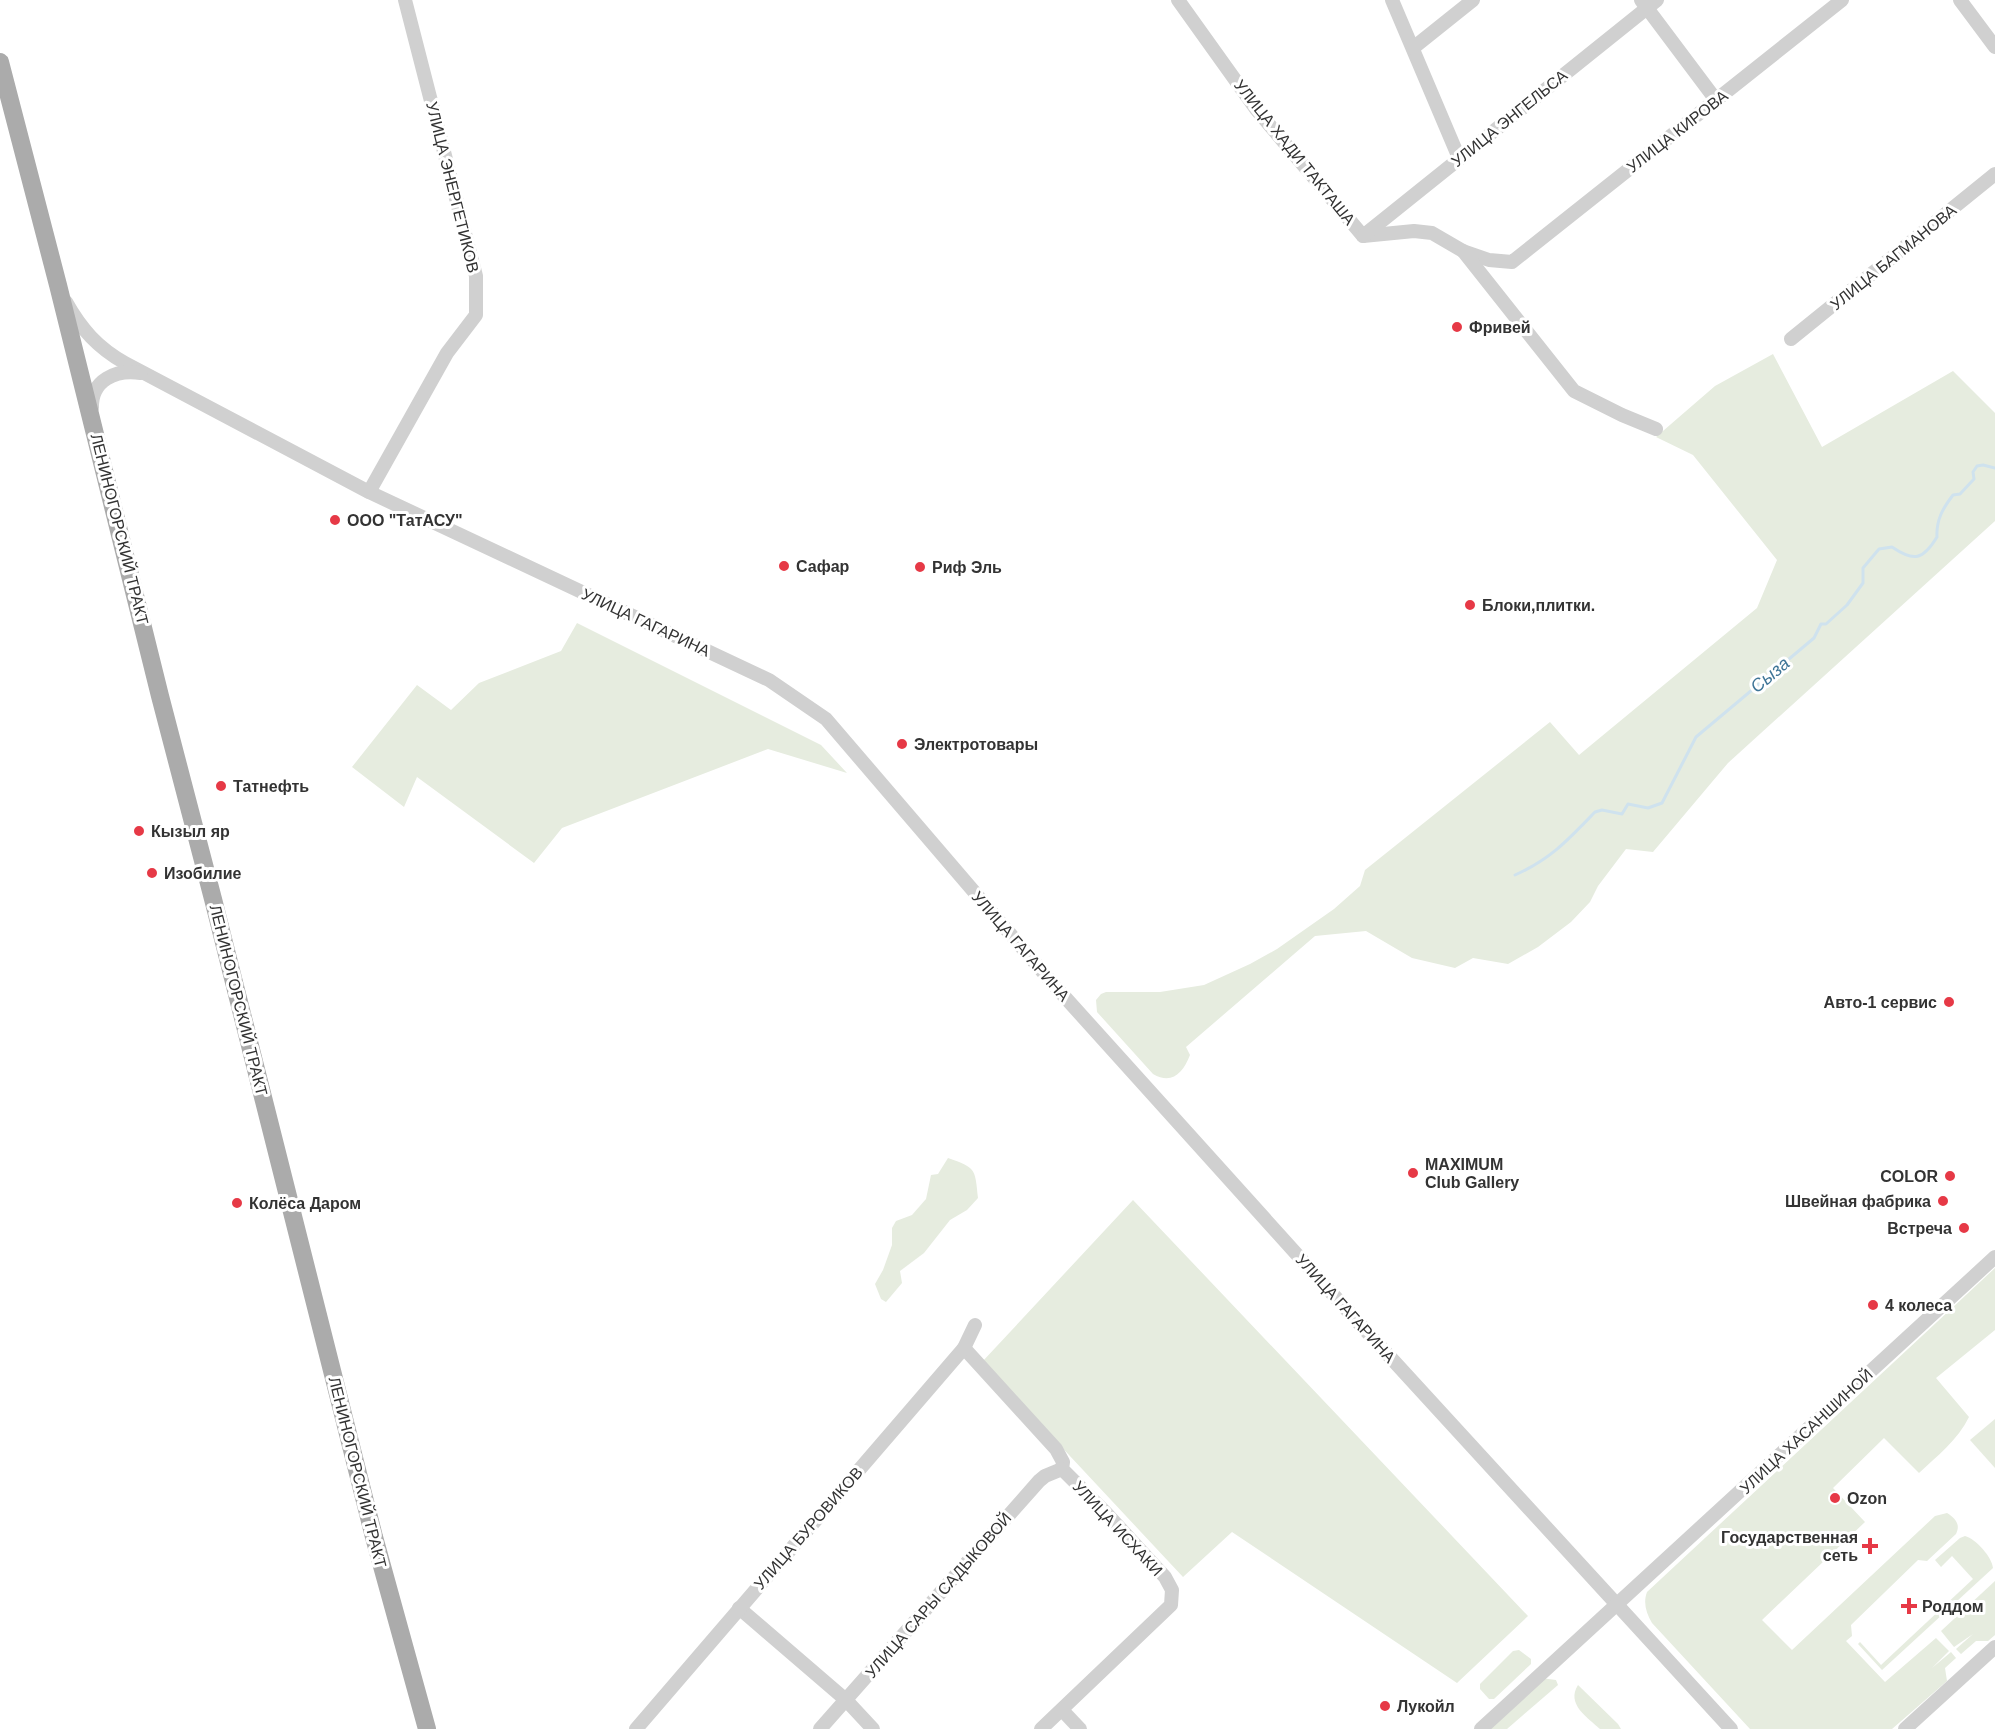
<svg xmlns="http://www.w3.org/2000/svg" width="1995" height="1729" viewBox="0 0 1995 1729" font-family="Arial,sans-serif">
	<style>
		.green { fill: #e6ecdf }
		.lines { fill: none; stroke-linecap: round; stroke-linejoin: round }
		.stream { stroke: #cfe2ee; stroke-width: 3 }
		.minor { stroke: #d0d0d0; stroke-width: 14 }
		.major { stroke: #ababab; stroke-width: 18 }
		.poi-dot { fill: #e63946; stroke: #fff; stroke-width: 2 }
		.labels { text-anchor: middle; stroke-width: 6; stroke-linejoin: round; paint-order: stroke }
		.street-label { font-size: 16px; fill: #333; stroke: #fff }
		.poi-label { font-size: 16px; font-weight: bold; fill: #333; stroke: #fff; text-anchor: start }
		.water-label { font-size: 18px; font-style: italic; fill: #3f7597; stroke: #fff }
	</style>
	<rect width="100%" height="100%" fill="#fff"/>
	<!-- green -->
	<g class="green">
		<path d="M1773 354 1822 447 1953 371 1995 413V521L1728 763 1653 852 1626 849 1598 886 1590 902 1571 922 1538 947 1508 964 1473 958 1455 968 1412 958 1366 931 1315 936 1186 1047 1190 1055C1183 1073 1172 1085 1153 1074L1097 1012 1096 1000 1101 994 1106 992H1160L1204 985 1250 964 1277 949 1334 909 1360 886 1365 870 1550 722 1579 755 1757 608 1777 560 1693 455 1656 437 1715 386Z"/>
		<polygon points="577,623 821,745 847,773 768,749 562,828 534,863 417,777 404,807 352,767 417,685 451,710 479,683 561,651"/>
		<path d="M948 1158C976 1168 975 1168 978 1198L967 1210 950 1220 924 1253 900 1271 902 1283 886 1302 881 1299 875 1284 883 1270 892 1245V1228L896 1221 912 1215 926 1199 931 1175 938 1174Z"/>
		<polygon points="1133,1200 1528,1616 1457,1683 1232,1532 1183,1577 982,1362"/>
		<path d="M1995 1268V1330L1936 1378 1969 1417C1958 1440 1937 1456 1919 1473L1884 1438 1833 1488 1865 1522 1762 1620 1792 1650 1935 1516 1947 1513C1955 1518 1961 1524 1956 1534L1927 1561 1918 1560 1851 1625 1852 1636 1846 1641 1885 1682 1936 1638 1949 1651 1932 1668 1951 1652 1956 1658 1945 1668 1947 1681 1892 1729H1750L1652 1623C1646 1613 1643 1603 1647 1592Z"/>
		<polygon points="1995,1419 1995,1468 1970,1440"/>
		<path d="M1965 1536C1976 1539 1992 1557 1993 1568L1882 1670 1858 1644 1860 1642 1881 1665 1973 1579 1952 1556 1941 1567 1935 1560 1960 1538Z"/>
		<polygon points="1995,1581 1995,1635 1988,1641 1976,1641 1961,1654 1956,1649 1973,1634 1954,1647 1941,1631"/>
		<polygon points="1519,1650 1531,1659 1531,1664 1494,1699 1489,1699 1480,1689 1480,1684 1513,1651"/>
		<polygon points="1541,1678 1556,1680 1558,1685 1507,1729 1486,1729"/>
		<path d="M1578 1685 1618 1724 1621 1729H1600C1587 1717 1566 1704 1578 1685Z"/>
	</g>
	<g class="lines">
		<!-- stream -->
		<path class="stream" d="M1515 875C1551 859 1569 839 1595 812L1602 810 1622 814 1628 804 1648 808 1662 803 1696 737 1814 638 1821 624H1826L1847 605 1863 583V568L1879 549 1892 547C1914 562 1923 560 1937 537 1936 520 1943 508 1953 495L1960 494 1974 479 1973 472 1977 466 1983 465 1995 468"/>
		<!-- minor -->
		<g class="minor">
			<polyline points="1178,0 1256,109 1363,236 1414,231 1432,233 1463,251 1489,260 1512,262 1842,0"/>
			<polyline points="1392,0 1459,158"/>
			<polyline points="1641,0 1716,100"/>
			<polyline points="1960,0 1995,47"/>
			<polyline points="1413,48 1473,0"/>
			<polyline points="1363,236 1657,0"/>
			<polyline points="1463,251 1574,391 1622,415 1656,429"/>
			<path d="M66 302C81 329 98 348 125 363L369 492 769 680 826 719 1054 985 1347 1310 1731 1729"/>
			<polyline points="1791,339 1995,174"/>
			<path d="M92 408C91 380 116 369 141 373"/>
			<polyline points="369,492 447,353 476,315 476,276 405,0"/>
			<polyline points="964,1348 1056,1449 1063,1462 1062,1469 1107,1514 1165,1577 1172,1590 1171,1605 1041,1729"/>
			<polyline points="739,1608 846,1700 873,1729"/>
			<polyline points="1062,1710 1080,1729"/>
			<polyline points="636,1729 964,1348 975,1325"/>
			<polyline points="820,1729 1039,1481 1045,1476 1062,1469"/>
			<polyline points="1481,1729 1995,1257"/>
			<polyline points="1905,1729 1995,1647"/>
		</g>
		<!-- major -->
		<polyline class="major" points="0,62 58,285 160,696 213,899 374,1537 427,1729"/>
	</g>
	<!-- markers -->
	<g class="poi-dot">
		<circle cx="1457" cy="327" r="6"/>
		<circle cx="335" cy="520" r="6"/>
		<circle cx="784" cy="566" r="6"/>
		<circle cx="920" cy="567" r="6"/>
		<circle cx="1470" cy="605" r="6"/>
		<circle cx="902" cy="744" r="6"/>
		<circle cx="221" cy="786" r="6"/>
		<circle cx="139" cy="831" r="6"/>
		<circle cx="152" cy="873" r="6"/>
		<circle cx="1949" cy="1002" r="6"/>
		<circle cx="1413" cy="1173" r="6"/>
		<circle cx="1950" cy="1176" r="6"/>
		<circle cx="1943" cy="1201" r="6"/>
		<circle cx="237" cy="1203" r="6"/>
		<circle cx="1964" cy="1228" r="6"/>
		<circle cx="1873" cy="1305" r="6"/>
		<circle cx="1835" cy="1498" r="6"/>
		<path d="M1867 1537h6v6h6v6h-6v6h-6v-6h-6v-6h6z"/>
		<path d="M1906 1597h6v6h6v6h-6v6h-6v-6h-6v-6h6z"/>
		<circle cx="1385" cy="1706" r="6"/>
	</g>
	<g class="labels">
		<!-- street labels -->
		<g class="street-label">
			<text transform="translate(1509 118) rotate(-39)" y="6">УЛИЦА ЭНГЕЛЬСА</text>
			<text transform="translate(1677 131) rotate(-38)" y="6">УЛИЦА КИРОВА</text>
			<text transform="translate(1295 152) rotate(51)" y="6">УЛИЦА ХАДИ ТАКТАША</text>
			<text transform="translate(453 187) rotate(76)" y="6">УЛИЦА ЭНЕРГЕТИКОВ</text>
			<text transform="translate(1893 257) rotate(-39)" y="6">УЛИЦА БАГМАНОВА</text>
			<text transform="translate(120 529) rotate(76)" y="6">ЛЕНИНОГОРСКИЙ ТРАКТ</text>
			<text transform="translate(646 622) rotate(25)" y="6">УЛИЦА ГАГАРИНА</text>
			<text transform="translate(1021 946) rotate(49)" y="6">УЛИЦА ГАГАРИНА</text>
			<text transform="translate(239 1000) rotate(76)" y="6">ЛЕНИНОГОРСКИЙ ТРАКТ</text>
			<text transform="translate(1346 1308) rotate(48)" y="6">УЛИЦА ГАГАРИНА</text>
			<text transform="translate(1806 1431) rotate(-43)" y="6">УЛИЦА ХАСАНШИНОЙ</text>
			<text transform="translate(358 1472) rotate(76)" y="6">ЛЕНИНОГОРСКИЙ ТРАКТ</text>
			<text transform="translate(808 1528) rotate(-49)" y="6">УЛИЦА БУРОВИКОВ</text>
			<text transform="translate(1118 1528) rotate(47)" y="6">УЛИЦА ИСХАКИ</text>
			<text transform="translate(938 1595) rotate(-49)" y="6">УЛИЦА САРЫ САДЫКОВОЙ</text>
		</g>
		<!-- poi labels -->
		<g class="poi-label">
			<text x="1469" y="333">Фривей</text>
			<text x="347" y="526">ООО "ТатАСУ"</text>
			<text x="796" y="572">Сафар</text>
			<text x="932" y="573">Риф Эль</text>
			<text x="1482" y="611">Блоки,плитки.</text>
			<text x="914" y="750">Электротовары</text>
			<text x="233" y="792">Татнефть</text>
			<text x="151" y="837">Кызыл яр</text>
			<text x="164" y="879">Изобилие</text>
			<text x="1937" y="1008" text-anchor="end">Авто-1 сервис</text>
			<text x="1425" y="1170">MAXIMUM<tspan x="1425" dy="18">Club Gallery</tspan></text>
			<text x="1938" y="1182" text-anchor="end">COLOR</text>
			<text x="1931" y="1207" text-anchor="end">Швейная фабрика</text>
			<text x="249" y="1209">Колёса Даром</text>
			<text x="1952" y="1234" text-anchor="end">Встреча</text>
			<text x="1885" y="1311">4 колеса</text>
			<text x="1847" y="1504">Ozon</text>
			<text x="1858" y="1543" text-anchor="end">Государственная<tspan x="1858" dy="18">сеть</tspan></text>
			<text x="1922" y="1612">Роддом</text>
			<text x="1397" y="1712">Лукойл</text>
		</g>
		<!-- water labels -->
		<g class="water-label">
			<text transform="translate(1770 675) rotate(-40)" y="6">Сыза</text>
		</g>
	</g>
</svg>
